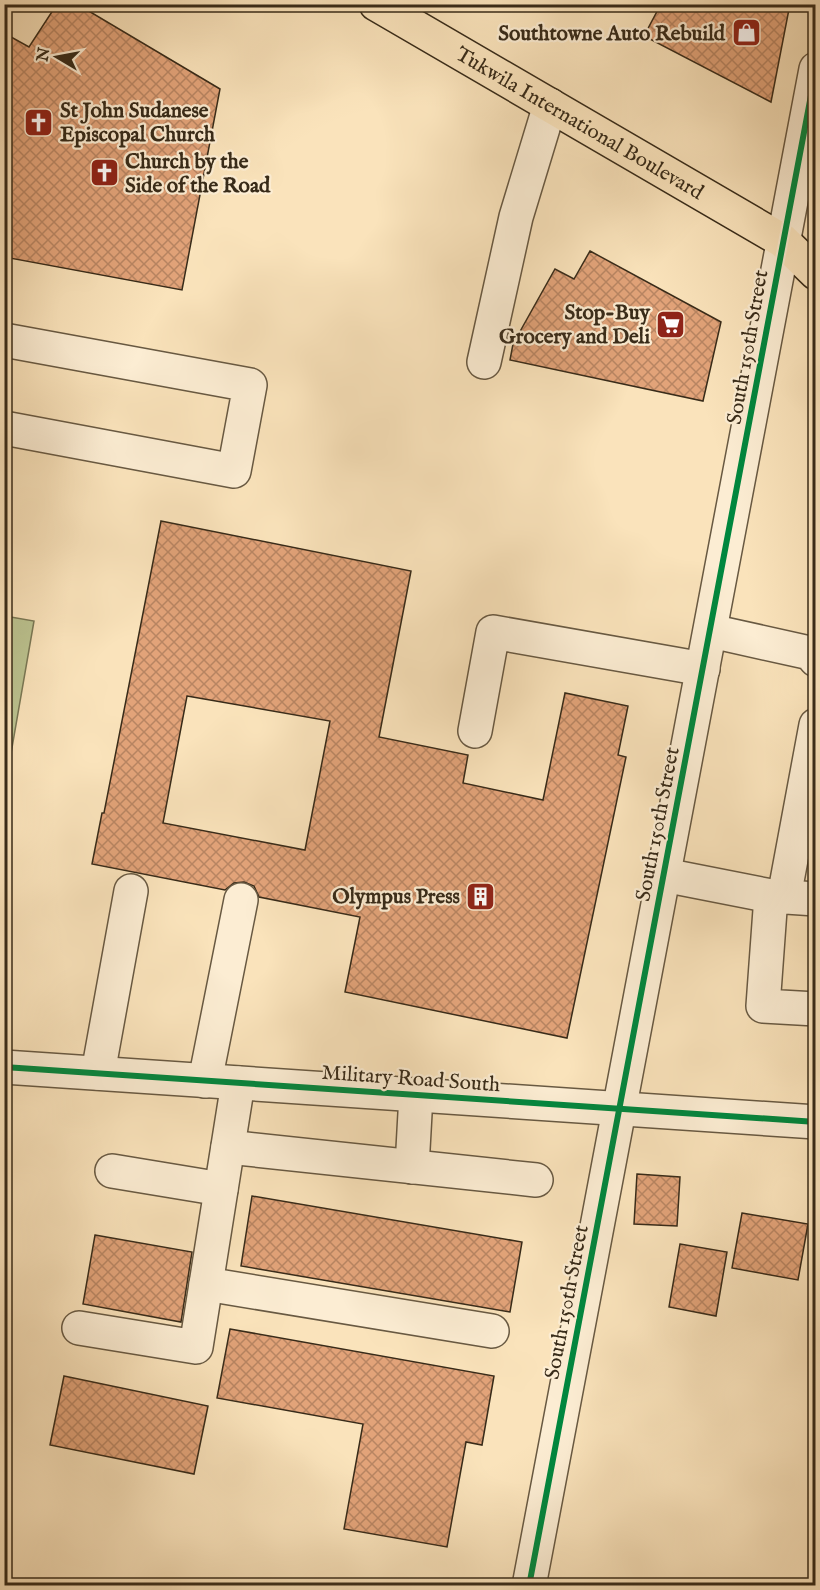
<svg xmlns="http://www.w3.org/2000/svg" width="820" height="1590" viewBox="0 0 820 1590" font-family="'IM FELL English',serif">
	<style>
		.garden { fill: #bcc491; stroke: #7a7855; stroke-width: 1.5 }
		.building { fill: url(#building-cross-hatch); stroke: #382b19; stroke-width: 1.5; fill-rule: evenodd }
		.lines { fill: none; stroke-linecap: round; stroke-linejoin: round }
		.minor-casing { stroke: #685942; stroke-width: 36 }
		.major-casing { stroke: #382b19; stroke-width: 36 }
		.minor { stroke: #fcedd3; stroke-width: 33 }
		.major { stroke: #fae3bb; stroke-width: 33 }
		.cycleway-casing { stroke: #fcedd3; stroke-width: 10 }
		.cycleway { stroke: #00873e; stroke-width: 6 }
		.labels { text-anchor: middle; stroke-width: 4.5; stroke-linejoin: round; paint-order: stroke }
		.poi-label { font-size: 21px; font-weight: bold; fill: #382b19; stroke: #fcedd3; text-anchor: end }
		.street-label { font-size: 21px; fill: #382b19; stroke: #fcedd3 }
	</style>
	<defs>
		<pattern id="building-cross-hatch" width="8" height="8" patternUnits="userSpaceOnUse" patternTransform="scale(1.5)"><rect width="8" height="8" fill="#e2a379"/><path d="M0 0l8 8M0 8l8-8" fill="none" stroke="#b88562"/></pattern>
	</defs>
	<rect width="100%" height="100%" fill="#fae3bb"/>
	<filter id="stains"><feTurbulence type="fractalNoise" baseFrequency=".00333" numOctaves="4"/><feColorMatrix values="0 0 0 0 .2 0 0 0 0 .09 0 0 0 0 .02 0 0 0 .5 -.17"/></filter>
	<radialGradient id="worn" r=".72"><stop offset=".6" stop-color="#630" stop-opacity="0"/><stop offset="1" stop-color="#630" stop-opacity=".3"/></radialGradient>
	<!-- garden -->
	<polygon class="garden" points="5,616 34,621 5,788 4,616"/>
	<!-- building -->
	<g class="building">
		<polygon points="57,4 77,4 220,89 182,290 4,257 4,33 29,47"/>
		<polygon points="661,4 790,4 771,102 644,36"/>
		<polygon points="590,251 721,322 703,401 510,360 513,344 555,269 574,279"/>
		<path d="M161 521 411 571 379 737 468 755 463 783 543 800 565 693 628 706 618 755 626 757 567 1038 345 992 360 917 259 897 254 886 244 882 234 883 225 890 92 864 102 813H104ZM187 696 330 721 305 850 163 823Z"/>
		<polygon points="637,1174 680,1177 677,1226 634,1224"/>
		<polygon points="252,1196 522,1242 510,1312 241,1266"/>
		<polygon points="742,1213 808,1224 798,1280 732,1268"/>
		<polygon points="95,1235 192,1252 181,1322 83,1304"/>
		<polygon points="680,1244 727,1252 716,1316 669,1307"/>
		<polygon points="230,1329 494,1376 482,1445 466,1442 447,1547 344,1529 363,1424 217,1398"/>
		<polygon points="64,1376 208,1406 194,1474 50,1445"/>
	</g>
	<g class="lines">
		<defs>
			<g id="minor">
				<polyline points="4,340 250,385 234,471 4,428"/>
				<polyline points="484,362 516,217 550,105"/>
				<polyline points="711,631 810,653 816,660"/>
				<polyline points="475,731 493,632 703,669"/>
				<polyline points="664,875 771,896 816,899"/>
				<polyline points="771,896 763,1006 816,1009"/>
				<polyline points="784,897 816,725"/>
				<polyline points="4,1067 816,1122"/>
				<polyline points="98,1073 131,891"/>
				<polyline points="205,1081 241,900"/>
				<polyline points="228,1147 536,1180"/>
				<polyline points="412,1167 416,1095"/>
				<polyline points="112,1171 221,1189"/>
				<polyline points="206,1284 492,1331"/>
				<polyline points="79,1328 196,1347 238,1083"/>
				<polyline points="529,1586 816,69"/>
			</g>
			<g id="major">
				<path id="s1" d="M376 4 783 241 816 273"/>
			</g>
		</defs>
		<!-- minor casing -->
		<use href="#minor" class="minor-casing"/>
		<!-- major casing -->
		<use href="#major" class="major-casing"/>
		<!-- minor -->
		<use href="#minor" class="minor"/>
		<!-- major -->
		<use href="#major" class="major"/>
		<defs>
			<g id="cycleway">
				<polyline points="4,1067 816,1122"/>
				<polyline points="529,1586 816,69"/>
			</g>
		</defs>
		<!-- cycleway casing -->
		<use href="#cycleway" class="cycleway-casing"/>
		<!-- cycleway -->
		<use href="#cycleway" class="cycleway"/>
	</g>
	<!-- icons -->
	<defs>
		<symbol id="shop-square" viewBox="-11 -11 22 22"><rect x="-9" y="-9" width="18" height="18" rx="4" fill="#8f2418" stroke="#fcedd3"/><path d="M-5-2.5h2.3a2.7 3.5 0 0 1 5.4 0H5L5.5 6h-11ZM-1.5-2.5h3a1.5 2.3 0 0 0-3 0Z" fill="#fff"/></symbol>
		<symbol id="church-square" viewBox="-11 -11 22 22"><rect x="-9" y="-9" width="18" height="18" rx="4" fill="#8f2418" stroke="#fcedd3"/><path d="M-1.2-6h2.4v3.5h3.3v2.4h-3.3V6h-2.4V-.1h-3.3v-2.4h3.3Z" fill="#fff"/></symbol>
		<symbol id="supermarket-square" viewBox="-11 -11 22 22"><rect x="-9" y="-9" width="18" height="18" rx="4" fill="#8f2418" stroke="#fcedd3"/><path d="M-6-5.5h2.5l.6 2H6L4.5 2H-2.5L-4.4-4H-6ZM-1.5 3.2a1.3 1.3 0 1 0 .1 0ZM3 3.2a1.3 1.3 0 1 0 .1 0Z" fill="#fff"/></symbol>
		<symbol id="building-square" viewBox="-11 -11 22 22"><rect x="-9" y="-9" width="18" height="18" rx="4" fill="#8f2418" stroke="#fcedd3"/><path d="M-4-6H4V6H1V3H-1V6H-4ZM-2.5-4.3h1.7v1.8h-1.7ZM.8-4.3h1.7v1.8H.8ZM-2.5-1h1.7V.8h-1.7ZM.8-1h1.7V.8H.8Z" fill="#fff"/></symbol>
	</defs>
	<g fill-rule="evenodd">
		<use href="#shop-square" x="730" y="16" width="33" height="33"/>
		<use href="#church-square" x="22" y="106" width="33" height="33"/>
		<use href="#church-square" x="88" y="156" width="33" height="33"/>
		<use href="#supermarket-square" x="654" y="308" width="33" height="33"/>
		<use href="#building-square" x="464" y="880" width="33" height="33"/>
	</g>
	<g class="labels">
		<!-- poi labels -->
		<g class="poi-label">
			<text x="725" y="40">Southtowne Auto Rebuild</text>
			<text x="60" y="117" text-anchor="start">St John Sudanese<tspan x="60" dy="24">Episcopal Church</tspan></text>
			<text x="125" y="168" text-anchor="start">Church by the<tspan x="125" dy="24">Side of the Road</tspan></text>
			<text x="650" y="319">Stop-Buy<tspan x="650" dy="24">Grocery and Deli</tspan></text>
			<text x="460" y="903">Olympus Press</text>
		</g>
		<!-- street labels -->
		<g class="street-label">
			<text dy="7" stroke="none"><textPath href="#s1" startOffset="236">Tukwila International Boulevard</textPath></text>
			<text transform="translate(747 347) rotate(-80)" y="7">South 150th Street</text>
			<text transform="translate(657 824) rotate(-79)" y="7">South 150th Street</text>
			<text transform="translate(411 1078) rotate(4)" y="7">Military Road South</text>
			<text transform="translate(566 1302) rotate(-79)" y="7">South 150th Street</text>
		</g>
	</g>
	<!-- margin -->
	<rect width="820" height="1590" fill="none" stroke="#fae3bb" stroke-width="24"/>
	<rect x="6" y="6" width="808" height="1578" fill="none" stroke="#382b19" stroke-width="3"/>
	<rect x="12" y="12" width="796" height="1566" fill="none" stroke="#382b19" stroke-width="1.5"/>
	<!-- north arrow -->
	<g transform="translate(57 57) rotate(280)" stroke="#fcedd3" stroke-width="4.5" paint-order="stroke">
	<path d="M0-4.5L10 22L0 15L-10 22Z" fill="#382b19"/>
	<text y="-9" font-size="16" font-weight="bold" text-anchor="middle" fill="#382b19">N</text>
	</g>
	<rect width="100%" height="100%" filter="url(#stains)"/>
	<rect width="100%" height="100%" fill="url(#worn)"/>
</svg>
